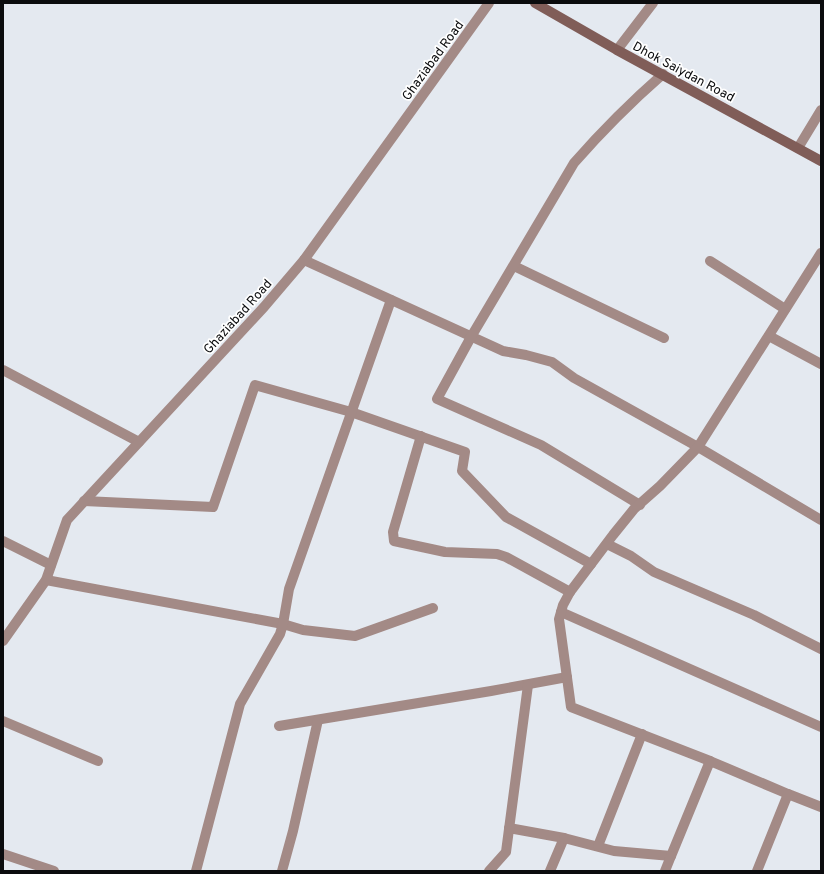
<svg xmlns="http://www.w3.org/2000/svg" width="824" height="874" viewBox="0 0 824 874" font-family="Overpass,sans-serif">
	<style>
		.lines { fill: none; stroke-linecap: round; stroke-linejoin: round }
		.minor { stroke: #a38a86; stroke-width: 10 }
		.secondary { stroke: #805d58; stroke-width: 10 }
		.labels { text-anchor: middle; stroke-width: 3.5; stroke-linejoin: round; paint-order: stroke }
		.street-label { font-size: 13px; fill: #0b0c0e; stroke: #fff }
	</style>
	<rect width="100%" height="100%" fill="#e4e9f0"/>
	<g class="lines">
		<!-- minor -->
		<g class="minor">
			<polyline points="617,50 653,3"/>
			<polyline points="798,148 821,110"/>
			<polyline points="304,260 503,351 526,355 552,362 574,378 698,447 821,520"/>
			<polyline points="710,261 785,309"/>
			<polyline points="514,266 664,338"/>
			<polyline points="769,336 821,364"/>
			<polyline points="3,370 139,442"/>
			<polyline points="421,436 393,532 394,541 445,552 497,554 506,557 570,592"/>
			<polyline points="84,501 213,507 255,385 351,412 465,452 462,471 506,517 591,564"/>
			<path d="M640 505 541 445 437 399 471 337 574 163C602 131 631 102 663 74"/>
			<polyline points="3,541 51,565"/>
			<polyline points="607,544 631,556 654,572 754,615 821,649"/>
			<polyline points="46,580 283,624 303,630 355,636 433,608"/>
			<polyline points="561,612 821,727"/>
			<polyline points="3,641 46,580 67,520 264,307 304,260 489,3"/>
			<polyline points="3,721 98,761"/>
			<polyline points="279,726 491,691 567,677"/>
			<polyline points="710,761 571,707 559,619 563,605 570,592 613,535 634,509 660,486 698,447 821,253"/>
			<polyline points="509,828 564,838 550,871"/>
			<polyline points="564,838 614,851 671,856 710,761 788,794"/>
			<polyline points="598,846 642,734"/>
			<polyline points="3,854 54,871"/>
			<polyline points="196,871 240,704 280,634 283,624 289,589 391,300"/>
			<polyline points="282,871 293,831 318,720"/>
			<polyline points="489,871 506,852 528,685"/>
			<polyline points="665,871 671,856"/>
			<polyline points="757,871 788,794 821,807"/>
		</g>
		<!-- secondary -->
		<polyline class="secondary" points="535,3 617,50 821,161"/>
	</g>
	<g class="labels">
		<!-- street labels -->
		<g class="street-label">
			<text transform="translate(432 60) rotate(-54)" y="5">Ghaziabad Road</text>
			<text transform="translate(684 71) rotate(28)" y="5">Dhok Saiydan Road</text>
			<text transform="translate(237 316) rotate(-48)" y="5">Ghaziabad Road</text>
		</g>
	</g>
	<!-- border -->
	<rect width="824" height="874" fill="none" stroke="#0b0c0e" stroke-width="8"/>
</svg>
